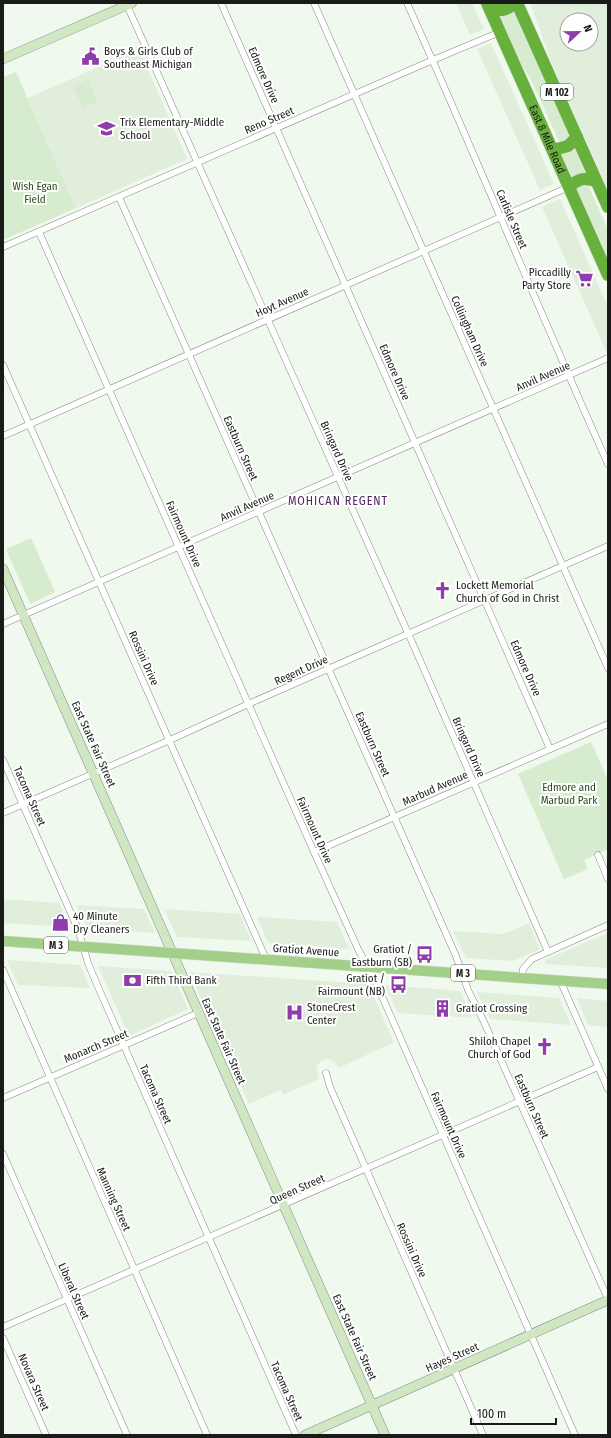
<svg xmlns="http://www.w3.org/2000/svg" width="611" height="1438" viewBox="0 0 611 1438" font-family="'Fira Sans Condensed',sans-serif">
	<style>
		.built { fill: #e1eedb; fill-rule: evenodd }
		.green { fill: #d7ebce }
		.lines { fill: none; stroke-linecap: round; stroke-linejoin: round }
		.street-casing { stroke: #858c81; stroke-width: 7 }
		.secondary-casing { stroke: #858c81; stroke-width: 10 }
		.primary-casing { stroke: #d5d6d5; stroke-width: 11 }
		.highway-casing { stroke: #d5d6d5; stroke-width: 13 }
		.street { stroke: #fff; stroke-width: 6 }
		.secondary { stroke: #d1e7c4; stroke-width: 9 }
		.primary { stroke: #a3d089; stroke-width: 10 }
		.highway { stroke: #66b03b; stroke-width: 12 }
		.labels { text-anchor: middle; stroke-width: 4; stroke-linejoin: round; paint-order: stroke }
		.shield { fill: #fff; stroke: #5d5f5d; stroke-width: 1 }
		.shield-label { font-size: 10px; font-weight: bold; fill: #181b17 }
		.poi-label { font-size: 11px; fill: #181b17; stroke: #fff; text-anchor: start }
		.street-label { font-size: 11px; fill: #181b17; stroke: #fff }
		.park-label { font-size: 11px; fill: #284c13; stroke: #fff }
		.neighbourhood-label { font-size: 12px; letter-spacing: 1px; fill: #50285e; stroke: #fff }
	</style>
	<rect width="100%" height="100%" fill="#f0f9ed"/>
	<!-- built -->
	<g class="built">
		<polygon points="456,3 472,3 484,29 470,35"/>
		<path d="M530 3H608V190L553 66ZM567 20H591V44H567Z"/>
		<polygon points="491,43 554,184 540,190 477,49"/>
		<polygon points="139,49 187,159 76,208 28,98"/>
		<polygon points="560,199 608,307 608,350 606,351 542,207"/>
		<polygon points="3,899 59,903 69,927 3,923"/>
		<polygon points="76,905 144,909 155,933 87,928"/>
		<polygon points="164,909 240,914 251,941 177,937"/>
		<polygon points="257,917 337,922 349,949 268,943"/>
		<polygon points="529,923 540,949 513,961 466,958 453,931 503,934"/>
		<polygon points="608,933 608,968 545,964 545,960"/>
		<polygon points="7,960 80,965 90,988 18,985"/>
		<polygon points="98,966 171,971 188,1009 129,1036"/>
		<polygon points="189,972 368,984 394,1042 339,1068 334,1061 327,1059 324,1060 319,1063 316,1068 319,1079 283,1095 281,1090 249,1104"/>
		<polygon points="385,985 460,991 472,1018 398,1013"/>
		<polygon points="477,992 559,998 571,1025 490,1019"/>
		<polygon points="577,998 608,1001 608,1027 588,1025"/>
	</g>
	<!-- green -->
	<g class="green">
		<polygon points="514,11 568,133 568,140 561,142 558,139 533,84 519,59 500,16"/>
		<polygon points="16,72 76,208 3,240 3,77"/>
		<polygon points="88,80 97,102 83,108 73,86"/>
		<polygon points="574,147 585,173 572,177 561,153"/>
		<polygon points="586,183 588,185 608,230 608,259 577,189 577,187"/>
		<polygon points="31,538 55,592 30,604 6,549"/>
		<polygon points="591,742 608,780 608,849 584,860 588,869 564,879 518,774"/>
	</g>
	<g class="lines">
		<defs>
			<g id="street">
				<polyline points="126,3 408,633 548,952"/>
				<polyline points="221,3 550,749"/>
				<polyline points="314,3 608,668"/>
				<path d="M407 3C476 156 539 311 608 464"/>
				<polyline points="119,197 456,956 468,990 484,1022 608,1299"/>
				<polyline points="39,232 314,852 358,949 377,985 575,1435"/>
				<polyline points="3,247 433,60 500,32"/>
				<polyline points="3,365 266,959"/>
				<polyline points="3,436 569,187"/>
				<polyline points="3,624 608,358"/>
				<polyline points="3,760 78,929 88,963 98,987 296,1435"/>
				<polyline points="3,813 170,740 255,701 608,546"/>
				<polyline points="314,852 608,724"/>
				<polyline points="598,855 608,879"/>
				<polyline points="3,970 207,1435"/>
				<polyline points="522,978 523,969 532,959 608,925"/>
				<polyline points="560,980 608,1089"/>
				<polyline points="326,1073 330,1087 483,1435"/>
				<polyline points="3,1098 198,1013"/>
				<polyline points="3,1154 127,1435"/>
				<polyline points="3,1327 598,1067"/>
				<polyline points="3,1338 46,1435"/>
			</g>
			<g id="secondary">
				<polyline points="3,59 132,3"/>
				<polyline points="3,569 385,1435"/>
				<polyline points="305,1435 608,1300"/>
			</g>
			<polyline id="primary" points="3,941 608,984"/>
			<g id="highway">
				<path id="s1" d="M487 3 608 275"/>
				<polyline points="517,3 608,207"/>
				<path d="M490 9C500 11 507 11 514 3"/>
				<polyline points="553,150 568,146 577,137"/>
				<path d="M569 187C578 179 584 177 596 181"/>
			</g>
		</defs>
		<!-- street casing -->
		<use href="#street" class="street-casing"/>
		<!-- secondary casing -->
		<use href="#secondary" class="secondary-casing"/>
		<!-- primary casing -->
		<use href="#primary" class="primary-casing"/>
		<!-- highway casing -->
		<use href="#highway" class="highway-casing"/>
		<!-- street -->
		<use href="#street" class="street"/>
		<!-- secondary -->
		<use href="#secondary" class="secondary"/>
		<!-- primary -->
		<use href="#primary" class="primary"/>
		<!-- highway -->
		<use href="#highway" class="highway"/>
	</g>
	<!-- icons -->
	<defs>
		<symbol id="civic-bare" viewBox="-9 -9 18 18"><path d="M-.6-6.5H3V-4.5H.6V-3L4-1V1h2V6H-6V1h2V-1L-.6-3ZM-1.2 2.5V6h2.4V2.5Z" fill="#8f3dac" stroke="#fff" stroke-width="2.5" paint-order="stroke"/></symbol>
		<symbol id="school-bare" viewBox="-9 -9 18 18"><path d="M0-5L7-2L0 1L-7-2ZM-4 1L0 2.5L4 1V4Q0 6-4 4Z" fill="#8f3dac" stroke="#fff" stroke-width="2.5" paint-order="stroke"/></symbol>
		<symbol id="supermarket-bare" viewBox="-9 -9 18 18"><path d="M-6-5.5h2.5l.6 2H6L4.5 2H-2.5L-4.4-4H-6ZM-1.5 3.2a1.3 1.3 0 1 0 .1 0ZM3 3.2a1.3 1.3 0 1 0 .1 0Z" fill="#8f3dac" stroke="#fff" stroke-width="2.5" paint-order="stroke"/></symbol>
		<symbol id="church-bare" viewBox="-9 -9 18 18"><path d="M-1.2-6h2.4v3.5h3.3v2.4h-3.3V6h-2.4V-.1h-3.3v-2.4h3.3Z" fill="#8f3dac" stroke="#fff" stroke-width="2.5" paint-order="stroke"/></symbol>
		<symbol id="shop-bare" viewBox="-9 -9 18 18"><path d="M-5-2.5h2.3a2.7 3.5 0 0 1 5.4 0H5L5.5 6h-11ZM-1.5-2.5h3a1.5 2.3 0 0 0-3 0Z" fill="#8f3dac" stroke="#fff" stroke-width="2.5" paint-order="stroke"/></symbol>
		<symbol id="bus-bare" viewBox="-9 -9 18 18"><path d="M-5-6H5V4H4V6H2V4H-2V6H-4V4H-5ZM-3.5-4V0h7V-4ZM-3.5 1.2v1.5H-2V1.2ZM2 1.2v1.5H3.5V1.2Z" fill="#8f3dac" stroke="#fff" stroke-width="2.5" paint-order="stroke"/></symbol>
		<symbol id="bank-bare" viewBox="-9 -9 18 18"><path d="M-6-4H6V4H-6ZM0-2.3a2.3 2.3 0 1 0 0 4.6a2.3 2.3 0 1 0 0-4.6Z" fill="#8f3dac" stroke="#fff" stroke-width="2.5" paint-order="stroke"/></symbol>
		<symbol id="building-bare" viewBox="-9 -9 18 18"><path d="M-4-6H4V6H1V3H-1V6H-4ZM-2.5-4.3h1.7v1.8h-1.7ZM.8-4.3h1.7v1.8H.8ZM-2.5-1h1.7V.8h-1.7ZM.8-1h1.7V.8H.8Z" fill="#8f3dac" stroke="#fff" stroke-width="2.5" paint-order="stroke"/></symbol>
		<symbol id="hospital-bare" viewBox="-9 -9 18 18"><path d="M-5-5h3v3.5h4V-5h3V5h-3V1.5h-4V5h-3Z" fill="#8f3dac" stroke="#fff" stroke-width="2.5" paint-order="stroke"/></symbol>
	</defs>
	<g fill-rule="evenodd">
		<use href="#civic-bare" x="78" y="44" width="25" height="25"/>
		<use href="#school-bare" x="94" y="116" width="25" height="25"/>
		<use href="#supermarket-bare" x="572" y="266" width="25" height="25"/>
		<use href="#church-bare" x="430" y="578" width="25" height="25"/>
		<use href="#shop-bare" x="48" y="910" width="25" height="25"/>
		<use href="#bus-bare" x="412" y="942" width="25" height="25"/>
		<use href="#bank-bare" x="120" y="968" width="25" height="25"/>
		<use href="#bus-bare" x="386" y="972" width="25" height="25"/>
		<use href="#building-bare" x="430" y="996" width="25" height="25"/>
		<use href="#hospital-bare" x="282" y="1000" width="25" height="25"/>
		<use href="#church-bare" x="532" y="1034" width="25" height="25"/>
	</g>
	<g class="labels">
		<!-- shield labels -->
		<g class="shield">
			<rect x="541" y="84" width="32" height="16" rx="3"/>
			<rect x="44" y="937" width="24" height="16" rx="3"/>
			<rect x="451" y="965" width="24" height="16" rx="3"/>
		</g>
		<g class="shield-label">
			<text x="557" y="96">M 102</text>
			<text x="56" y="949">M 3</text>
			<text x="463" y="977">M 3</text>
		</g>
		<!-- poi labels -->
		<g class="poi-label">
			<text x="104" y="55">Boys &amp; Girls Club of<tspan x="104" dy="13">Southeast Michigan</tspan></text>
			<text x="120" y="126">Trix Elementary-Middle<tspan x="120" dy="13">School</tspan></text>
			<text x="571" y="276" text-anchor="end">Piccadilly<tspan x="571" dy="13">Party Store</tspan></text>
			<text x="456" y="589">Lockett Memorial<tspan x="456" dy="13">Church of God in Christ</tspan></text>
			<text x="73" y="920">40 Minute<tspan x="73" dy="13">Dry Cleaners</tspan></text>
			<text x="412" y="953" text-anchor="end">Gratiot /<tspan x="412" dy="13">Eastburn (SB)</tspan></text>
			<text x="385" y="982" text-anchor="end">Gratiot /<tspan x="385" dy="13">Fairmount (NB)</tspan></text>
			<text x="146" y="984">Fifth Third Bank</text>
			<text x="307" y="1011">StoneCrest<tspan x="307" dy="13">Center</tspan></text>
			<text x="456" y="1012">Gratiot Crossing</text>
			<text x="531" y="1045" text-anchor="end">Shiloh Chapel<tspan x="531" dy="13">Church of God</tspan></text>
		</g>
		<!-- street labels -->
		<g class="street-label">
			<text transform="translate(264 75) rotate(66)" y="4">Edmore Drive</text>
			<text transform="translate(269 120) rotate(-23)" y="4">Reno Street</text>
			<text dy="4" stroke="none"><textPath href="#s1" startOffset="149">East 8 Mile Road</textPath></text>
			<text transform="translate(512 219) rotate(67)" y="4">Carlisle Street</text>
			<text transform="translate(282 302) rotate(-24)" y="4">Hoyt Avenue</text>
			<text transform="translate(470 331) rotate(66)" y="4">Collingham Drive</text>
			<text transform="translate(395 372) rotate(66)" y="4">Edmore Drive</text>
			<text transform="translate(543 376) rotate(-24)" y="4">Anvil Avenue</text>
			<text transform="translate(241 448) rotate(66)" y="4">Eastburn Street</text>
			<text transform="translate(337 451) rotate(66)" y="4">Bringard Drive</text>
			<text transform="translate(247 506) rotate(-24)" y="4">Anvil Avenue</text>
			<text transform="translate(184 534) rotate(66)" y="4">Fairmount Drive</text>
			<text transform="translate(144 658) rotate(66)" y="4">Rossini Drive</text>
			<text transform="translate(526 668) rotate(66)" y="4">Edmore Drive</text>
			<text transform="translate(301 670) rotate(-24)" y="4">Regent Drive</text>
			<text transform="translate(94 744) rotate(66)" y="4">East State Fair Street</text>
			<text transform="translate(373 744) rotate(66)" y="4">Eastburn Street</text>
			<text transform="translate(469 747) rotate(66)" y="4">Bringard Drive</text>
			<text transform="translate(435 788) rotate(-24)" y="4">Marbud Avenue</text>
			<text transform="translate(30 796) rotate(66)" y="4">Tacoma Street</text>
			<text transform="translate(315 830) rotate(66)" y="4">Fairmount Drive</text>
			<text transform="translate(306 950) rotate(4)" y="4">Gratiot Avenue</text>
			<text transform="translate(224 1041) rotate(66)" y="4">East State Fair Street</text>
			<text transform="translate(96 1046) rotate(-23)" y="4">Monarch Street</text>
			<text transform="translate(156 1094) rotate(66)" y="4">Tacoma Street</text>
			<text transform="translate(532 1106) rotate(66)" y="4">Eastburn Street</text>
			<text transform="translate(449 1125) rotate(66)" y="4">Fairmount Drive</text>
			<text transform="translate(297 1189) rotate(-24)" y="4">Queen Street</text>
			<text transform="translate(114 1199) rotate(66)" y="4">Manning Street</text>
			<text transform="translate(412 1250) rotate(66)" y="4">Rossini Drive</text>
			<text transform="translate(74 1291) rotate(66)" y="4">Liberal Street</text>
			<text transform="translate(355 1337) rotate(66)" y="4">East State Fair Street</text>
			<text transform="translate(452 1357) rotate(-24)" y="4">Hayes Street</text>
			<text transform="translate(34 1382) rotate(66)" y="4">Novara Street</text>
			<text transform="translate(287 1391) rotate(66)" y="4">Tacoma Street</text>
		</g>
		<!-- park labels -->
		<g class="park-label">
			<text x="35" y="190">Wish Egan<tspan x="35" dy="13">Field</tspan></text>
			<text x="569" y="791">Edmore and<tspan x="569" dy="13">Marbud Park</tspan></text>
		</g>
		<!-- neighbourhood labels -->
		<g class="neighbourhood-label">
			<text x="338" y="505">MOHICAN REGENT</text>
		</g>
	</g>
	<!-- border -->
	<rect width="611" height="1438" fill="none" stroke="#181b17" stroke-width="8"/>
	<!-- north arrow -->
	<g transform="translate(579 32) rotate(68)"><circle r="19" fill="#ffffff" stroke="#a3a4a2"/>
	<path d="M0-3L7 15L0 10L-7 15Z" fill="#8f3dac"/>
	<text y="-6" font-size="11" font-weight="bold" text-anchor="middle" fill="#181b17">N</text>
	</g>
	<!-- scale -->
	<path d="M471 1418v6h85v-6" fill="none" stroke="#181b17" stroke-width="2"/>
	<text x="477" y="1418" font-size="12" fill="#181b17" stroke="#ffffff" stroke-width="3" paint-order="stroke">100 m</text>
</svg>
